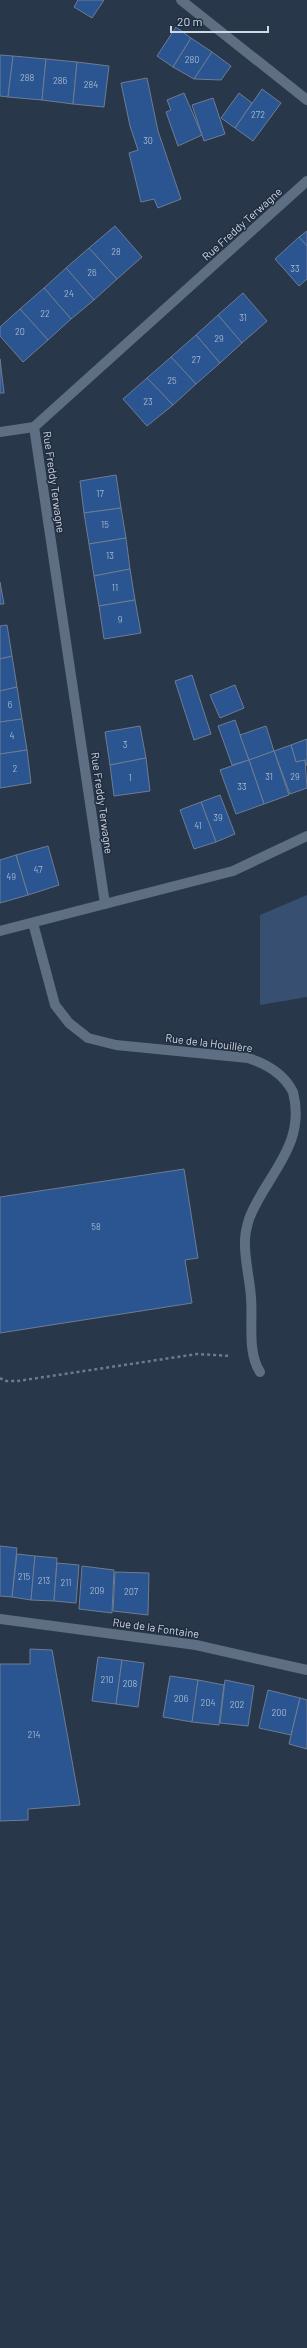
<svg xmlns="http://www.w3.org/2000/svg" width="307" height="2348" viewBox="0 0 307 2348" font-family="Barlow,sans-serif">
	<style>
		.green { fill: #375072 }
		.building { fill: #2a5590; stroke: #6d7c93 }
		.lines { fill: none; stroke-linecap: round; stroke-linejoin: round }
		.path { stroke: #6f7b8c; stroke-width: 2.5; stroke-dasharray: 3 3; stroke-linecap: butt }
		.minor { stroke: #5e6e83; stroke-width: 10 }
		.labels { text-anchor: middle; stroke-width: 3; stroke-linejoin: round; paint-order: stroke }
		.number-label { font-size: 9px; fill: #a6b8d0 }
		.street-label { font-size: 11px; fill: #d0d9e6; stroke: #202d40 }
	</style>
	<rect width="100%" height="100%" fill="#29374b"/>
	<!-- green -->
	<polygon class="green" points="307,895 307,997 260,1005 260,915"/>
	<!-- building -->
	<g class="building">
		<polygon points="78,0 104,0 92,18 74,7"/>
		<polygon points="176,27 191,38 173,67 157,56"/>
		<polygon points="191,38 212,52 194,79 173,67"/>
		<polygon points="212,52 231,66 221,80 194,79"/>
		<polygon points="0,55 13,56 8,97 0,96"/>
		<polygon points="13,56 46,59 42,100 8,97"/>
		<polygon points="46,59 77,62 73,104 42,100"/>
		<polygon points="77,62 109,66 104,107 73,104"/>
		<polygon points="147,78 158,131 181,199 158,208 154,199 141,202 129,153 138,150 130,126 121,83"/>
		<polygon points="262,89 281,103 253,141 235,128"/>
		<polygon points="184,93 202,135 178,146 166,112 171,110 167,100"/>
		<polygon points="239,93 252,103 235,128 221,118"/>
		<polygon points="213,98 225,134 204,141 192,105"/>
		<polygon points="115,226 142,257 117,279 89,248"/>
		<polygon points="307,231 307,246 299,237"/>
		<polygon points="299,237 307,246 307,279 299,286 275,259"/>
		<polygon points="89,248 117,279 94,300 66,268"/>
		<polygon points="66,268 94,300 71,319 44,288"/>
		<polygon points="44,288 71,319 48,340 20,309"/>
		<polygon points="243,293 267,321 242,343 218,315"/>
		<polygon points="20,309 48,340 23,362 0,336 0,327"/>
		<polygon points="218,315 242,343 220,363 196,335"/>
		<polygon points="196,335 220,363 196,384 171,357"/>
		<polygon points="171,357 196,384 173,405 147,378"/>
		<polygon points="0,359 4,393 0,393"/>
		<polygon points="147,378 173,405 147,426 123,399"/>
		<polygon points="116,475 121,508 84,513 80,481"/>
		<polygon points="121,508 126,538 89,544 84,513"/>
		<polygon points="126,538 130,569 94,576 89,544"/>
		<polygon points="130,569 135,600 99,606 94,576"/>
		<polygon points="0,582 4,604 0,604"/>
		<polygon points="135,600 141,633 104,639 99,606"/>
		<polygon points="7,625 12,656 0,659 0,626"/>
		<polygon points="12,656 17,687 0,691 0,659"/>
		<polygon points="192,675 211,734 194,740 175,681"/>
		<polygon points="235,685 244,708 220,718 210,695"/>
		<polygon points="17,687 22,719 0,722 0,691"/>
		<polygon points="22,719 27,750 0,754 0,722"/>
		<polygon points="235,720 249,760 232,765 218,726"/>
		<polygon points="140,726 146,758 110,765 105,732"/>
		<polygon points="266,726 274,751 249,760 240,735"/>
		<polygon points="307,739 307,766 305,760 296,762 291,745"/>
		<polygon points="291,745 296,762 305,760 307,788 290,794 274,751"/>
		<polygon points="27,750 31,783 0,788 0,754"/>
		<polygon points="274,751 289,795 264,804 249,760"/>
		<polygon points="146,758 150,791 114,796 110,765"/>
		<polygon points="249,760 264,804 236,814 220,770"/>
		<polygon points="220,795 235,834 216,842 201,802"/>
		<polygon points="201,802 216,842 194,849 180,810"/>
		<polygon points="48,846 59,885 28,895 16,855"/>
		<polygon points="16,855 28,895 0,903 0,860"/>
		<polygon points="184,1169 198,1258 185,1260 192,1303 0,1333 0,1197"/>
		<polygon points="0,1546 17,1548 12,1597 0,1596"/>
		<polygon points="17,1554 35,1556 31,1600 12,1597"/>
		<polygon points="35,1556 57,1558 54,1601 31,1600"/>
		<polygon points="57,1563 79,1565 76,1603 54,1601"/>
		<polygon points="82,1566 114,1570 112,1613 79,1609"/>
		<polygon points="115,1572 149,1573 148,1615 113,1611"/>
		<polygon points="30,1649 52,1650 80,1805 28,1809 28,1820 0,1821 0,1664 30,1664"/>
		<polygon points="98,1657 122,1660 116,1704 92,1701"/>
		<polygon points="122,1660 144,1663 138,1707 116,1704"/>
		<polygon points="170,1676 198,1680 192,1722 163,1717"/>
		<polygon points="198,1680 224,1685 219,1725 192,1722"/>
		<polygon points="225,1680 254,1686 248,1726 220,1723"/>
		<polygon points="268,1690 300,1698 291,1735 259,1728"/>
		<polygon points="300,1698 307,1700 307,1749 289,1744"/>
	</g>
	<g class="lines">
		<!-- path -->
		<polyline class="path" points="0,1378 5,1381 18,1381 197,1354 231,1356"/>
		<!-- minor -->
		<g class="minor">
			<polyline points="181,0 307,100"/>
			<polyline points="34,427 105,904"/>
			<polyline points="34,427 307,181"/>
			<polyline points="0,432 34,427"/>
			<path d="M33 923 55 1005 69 1023 88 1038 116 1045 248 1058C267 1064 284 1074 293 1092 307 1146 265 1176 249 1219 247 1226 245 1233 245 1240 244 1259 250 1279 251 1298 253 1321 247 1352 260 1372"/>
			<polyline points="0,931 233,871 307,836"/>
			<polyline points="0,1619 196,1645 307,1670"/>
		</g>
	</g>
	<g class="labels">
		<!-- number labels -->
		<g class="number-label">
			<text x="192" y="63">280</text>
			<text x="27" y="81">288</text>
			<text x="60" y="84">286</text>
			<text x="91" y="88">284</text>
			<text x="258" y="118">272</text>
			<text x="148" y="144">30</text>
			<text x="116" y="255">28</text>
			<text x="295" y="272">33</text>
			<text x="92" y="276">26</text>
			<text x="69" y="297">24</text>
			<text x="45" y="317">22</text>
			<text x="243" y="321">31</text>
			<text x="20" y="335">20</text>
			<text x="219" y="342">29</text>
			<text x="196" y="363">27</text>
			<text x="172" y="384">25</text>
			<text x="148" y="405">23</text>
			<text x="100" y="497">17</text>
			<text x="105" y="528">15</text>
			<text x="110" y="559">13</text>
			<text x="115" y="591">11</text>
			<text x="120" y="623">9</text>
			<text x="10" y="708">6</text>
			<text x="12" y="739">4</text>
			<text x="125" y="748">3</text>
			<text x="15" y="772">2</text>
			<text x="269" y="780">31</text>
			<text x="295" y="780">29</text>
			<text x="130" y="781">1</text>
			<text x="242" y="790">33</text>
			<text x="218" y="821">39</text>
			<text x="198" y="829">41</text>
			<text x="38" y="873">47</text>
			<text x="11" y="880">49</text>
			<text x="96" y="1230">58</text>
			<text x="24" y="1580">215</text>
			<text x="44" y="1584">213</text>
			<text x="66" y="1586">211</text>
			<text x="97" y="1594">209</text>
			<text x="131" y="1595">207</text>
			<text x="107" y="1683">210</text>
			<text x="130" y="1687">208</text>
			<text x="181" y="1702">206</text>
			<text x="208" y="1706">204</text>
			<text x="237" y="1708">202</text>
			<text x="279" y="1716">200</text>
			<text x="34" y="1738">214</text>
		</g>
		<!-- street labels -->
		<g class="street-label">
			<text transform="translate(242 224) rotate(-42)" y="4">Rue Freddy Terwagne</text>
			<text transform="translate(54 482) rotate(82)" y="4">Rue Freddy Terwagne</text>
			<text transform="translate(102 803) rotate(82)" y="4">Rue Freddy Terwagne</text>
			<text transform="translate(209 1043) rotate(7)" y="4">Rue de la Houillère</text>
			<text transform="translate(156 1628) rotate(8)" y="4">Rue de la Fontaine</text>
		</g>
	</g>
	<!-- scale -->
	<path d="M171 26v6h97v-6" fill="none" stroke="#d0d9e6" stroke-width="2"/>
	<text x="177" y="26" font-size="12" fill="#d0d9e6" stroke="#202d40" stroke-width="3" paint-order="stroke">20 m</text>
</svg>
